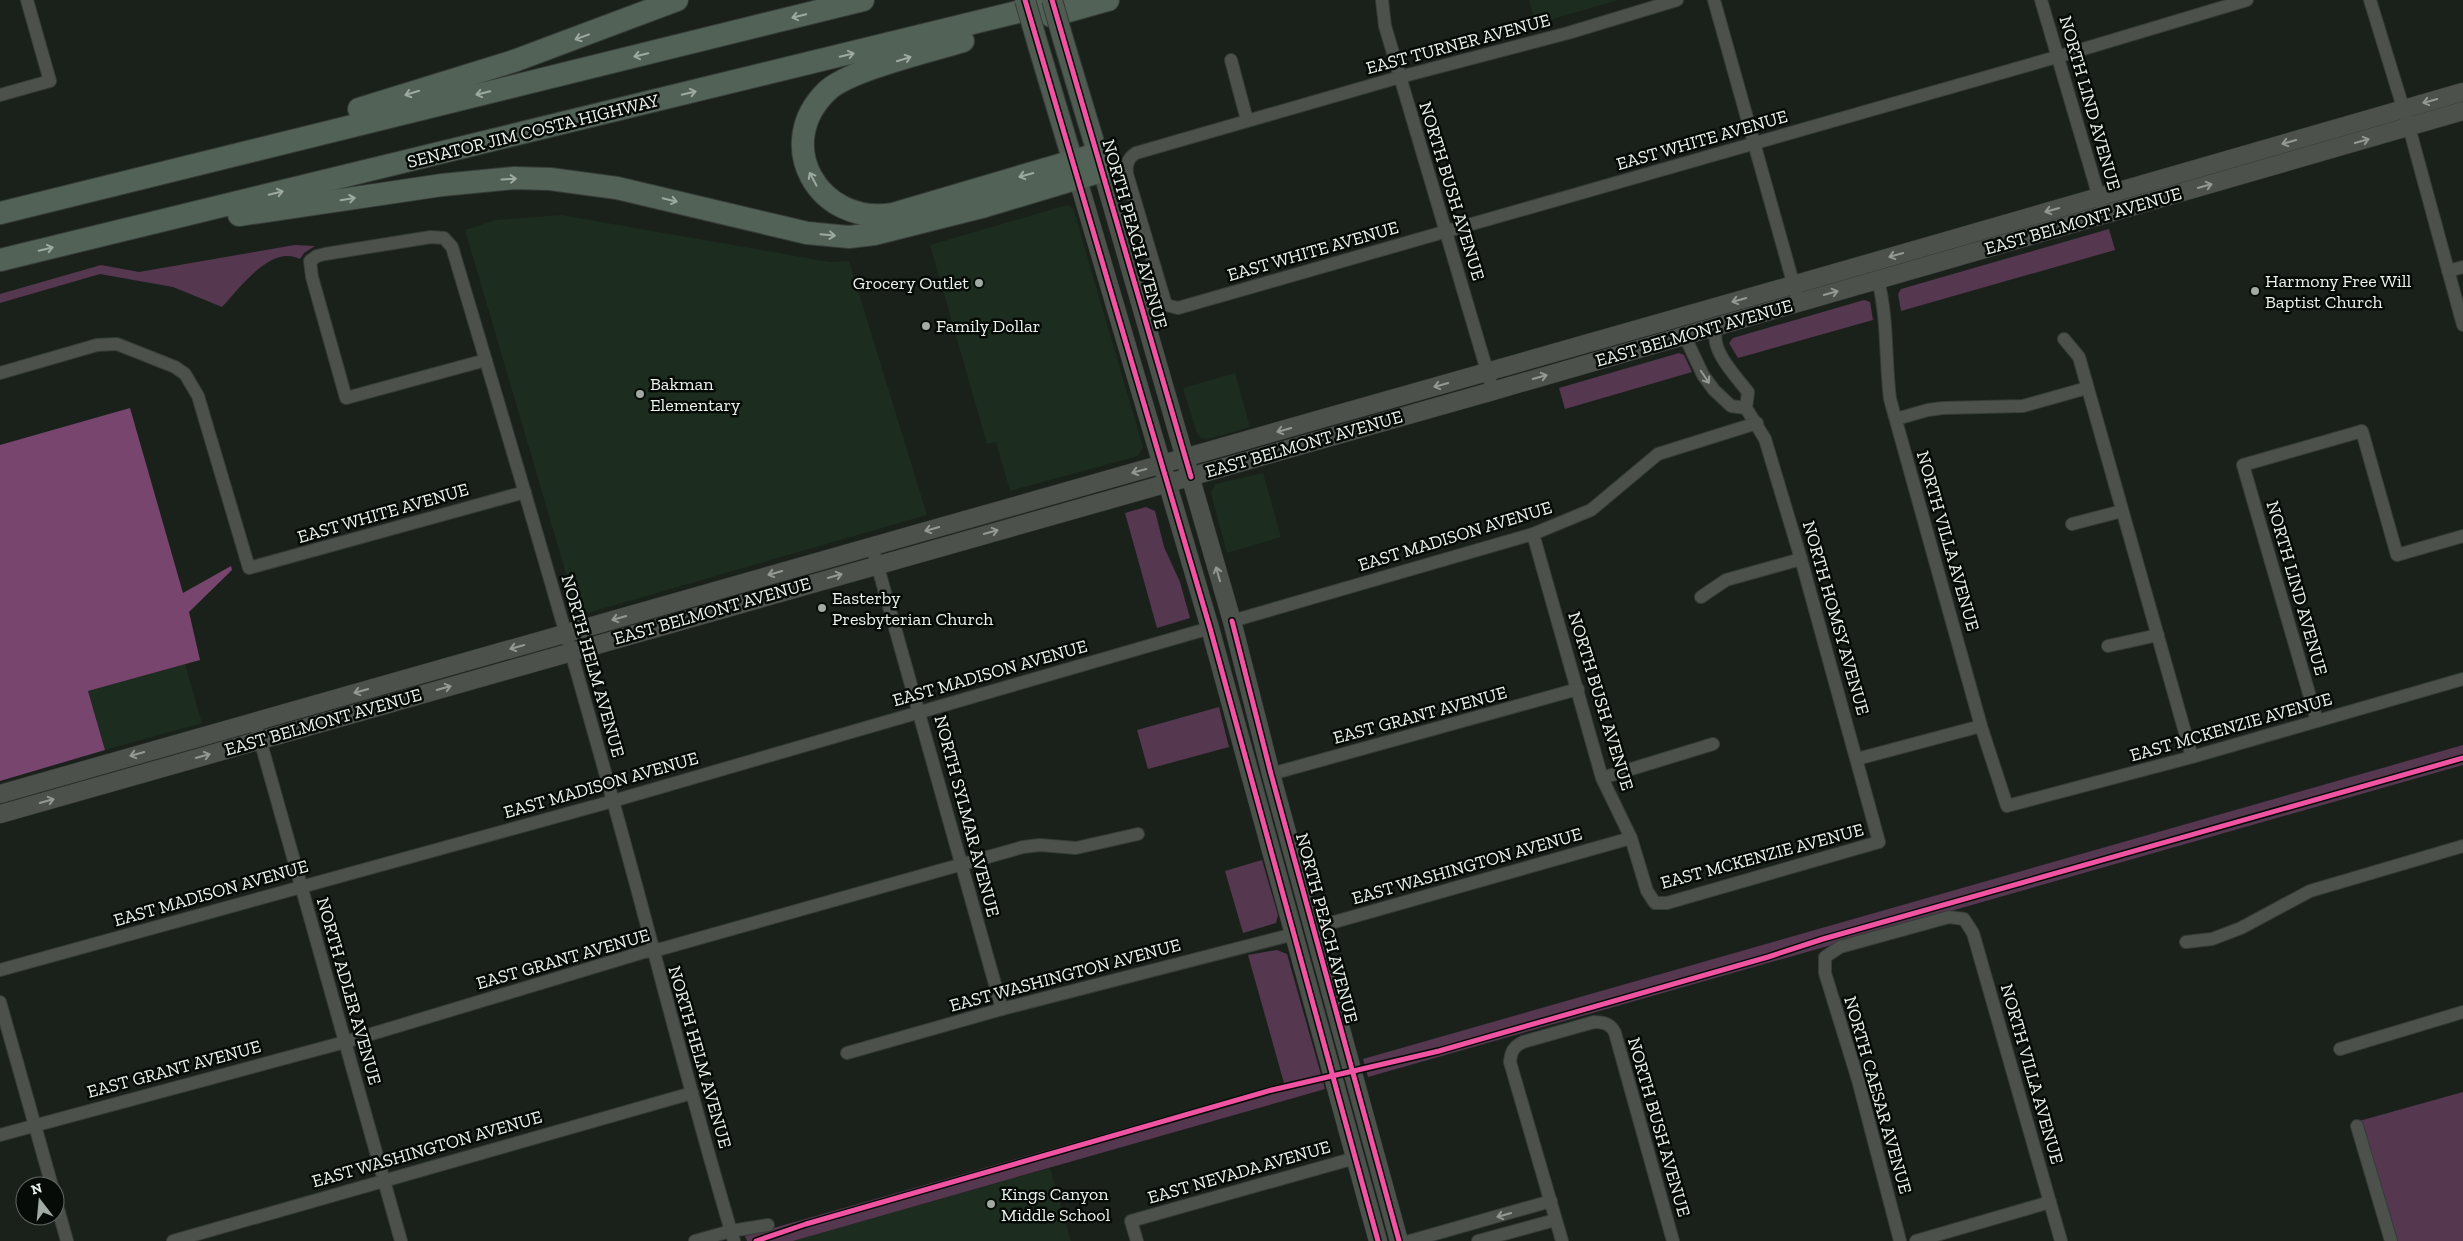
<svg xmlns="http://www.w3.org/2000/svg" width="2463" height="1241" viewBox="0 0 2463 1241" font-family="'Zilla Slab',serif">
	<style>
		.built { fill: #1c2c1e }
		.green { fill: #55374f }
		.water { fill: #78456e }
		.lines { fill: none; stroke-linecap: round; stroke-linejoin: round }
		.street-casing { stroke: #363c38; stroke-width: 14 }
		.secondary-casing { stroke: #363c38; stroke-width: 19 }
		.primary-casing { stroke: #363c38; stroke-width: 22 }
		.highway-casing { stroke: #363c38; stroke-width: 24 }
		.street { stroke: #4c514c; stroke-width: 12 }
		.secondary { stroke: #4c514c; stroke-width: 18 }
		.primary { stroke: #505b52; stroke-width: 20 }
		.highway { stroke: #526256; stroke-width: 22 }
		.primary-bridge-casing { stroke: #363c38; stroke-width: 22; stroke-linecap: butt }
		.primary-bridge { stroke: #505b52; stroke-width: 20 }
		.cycleway-casing { stroke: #060b07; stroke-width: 8 }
		.cycleway { stroke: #f153a3; stroke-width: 5 }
		.oneway { stroke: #9eaaa1 }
		.oneway2 { stroke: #939a94 }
		.poi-dot { fill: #a1aaa3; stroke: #060b07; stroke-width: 2 }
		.labels { text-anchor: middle; stroke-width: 5; stroke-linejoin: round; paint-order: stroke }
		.street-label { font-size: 18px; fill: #eaf3ec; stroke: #060b07 }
		.poi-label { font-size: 18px; fill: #eaf3ec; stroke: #060b07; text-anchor: start }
	</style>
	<rect width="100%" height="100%" fill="#1a211b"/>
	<!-- built -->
	<g class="built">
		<polygon points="1529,0 1618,0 1536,24"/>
		<polygon points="1067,205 1073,208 1143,447 1138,456 1010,491 996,442 987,444 930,245"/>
		<polygon points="561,215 830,262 849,261 927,515 584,614 577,611 465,230 496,220"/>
		<polygon points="1235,373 1250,427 1208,439 1201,438 1197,434 1183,388"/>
		<polygon points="1263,473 1281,537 1227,553 1211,493 1215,484"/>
		<polygon points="185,664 202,723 105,750 88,691"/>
		<polygon points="1050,1168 1071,1241 793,1241"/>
	</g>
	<!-- green -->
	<g class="green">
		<polygon points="2109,229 2115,250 1901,311 1898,294 1901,289"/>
		<path d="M295 245 315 246 304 253 300 259C271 244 240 288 222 307L173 287 100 274 0 303V294L101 265 139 272Z"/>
		<polygon points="1864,300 1870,302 1873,320 1738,358 1729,343 1733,338"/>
		<polygon points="1679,353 1684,355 1692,372 1565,409 1559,388"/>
		<polygon points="1146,507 1155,511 1164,547 1180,582 1190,618 1157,628 1125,513"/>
		<polygon points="1219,707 1229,747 1148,769 1137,730"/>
		<polygon points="2463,745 2463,765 1368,1077 1363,1059"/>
		<polygon points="1262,860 1278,915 1276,923 1243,933 1225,871"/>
		<polygon points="1277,950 1287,954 1325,1089 793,1241 747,1241 745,1236 1284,1083 1248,955"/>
		<polygon points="2463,1092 2463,1241 2392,1241 2359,1121"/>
	</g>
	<!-- water -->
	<polygon class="water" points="130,408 183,593 231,566 232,570 189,612 200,660 88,691 105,750 0,781 0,445"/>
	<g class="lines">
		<defs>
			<g id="street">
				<polyline points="1382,0 1385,26 1493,391"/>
				<path d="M1677 0 1568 33 1400 77 1136 153C1128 158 1126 164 1127 174L1166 305 1178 308 2060 56 2247 0"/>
				<polyline points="1714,0 1796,293"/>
				<polyline points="2041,0 2101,204"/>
				<polyline points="2370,0 2409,127 2463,325"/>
				<polyline points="1231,60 1247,120"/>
				<polyline points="0,95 50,81 27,0"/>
				<polyline points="2448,271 2463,267"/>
				<path d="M1878 280C1888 319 1885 359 1890 399L1981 726 2007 806 2192 757 2463 679"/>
				<polyline points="1680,337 1687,341 1703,375 1714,390 1731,406 1746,408"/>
				<polyline points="2064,339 2079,357 2192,757"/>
				<path d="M486 360 346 398 312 277 310 261 317 256 325 254 431 237 444 238 452 247C507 431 562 616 613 801 654 947 690 1095 734 1241"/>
				<polyline points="0,373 97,345 117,344 175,367 185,374 198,396 249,568 525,492"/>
				<polyline points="1896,419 1928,410 1943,408 2023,406 2087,388"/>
				<polyline points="2072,524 2122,511"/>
				<path d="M1533 534 1602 778 1631 838 1647 891 1655 903H1667L1879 842 1801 559 1765 439 1746 408 1748 392C1735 375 1708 349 1717 326"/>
				<polyline points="872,546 1002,1009"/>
				<polyline points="1701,597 1726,580 1801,559"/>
				<polyline points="1232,621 1533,534 1591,510 1658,454 1757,423"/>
				<polyline points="2108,646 2158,635"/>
				<polyline points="2317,721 2243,465 2362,431 2397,555 2463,536"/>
				<polyline points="255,722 401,1241"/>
				<polyline points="1857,759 1981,726"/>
				<polyline points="1271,774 1578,689"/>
				<polyline points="1602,778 1713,744"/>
				<polyline points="1313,928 1631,838"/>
				<polyline points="2186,942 2212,939 2241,928 2310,891 2463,846"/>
				<polyline points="0,970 613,801 1210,628"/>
				<polyline points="0,1002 52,1186"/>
				<polyline points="2340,1049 2463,1012"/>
				<polyline points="847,1053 1002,1009 1294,934"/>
				<polyline points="2357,1126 2391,1241"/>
				<polyline points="0,1135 345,1042 644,952 661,949 1023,847 1040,845 1076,848 1138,834"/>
				<polyline points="55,1198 67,1241"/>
				<polyline points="173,1241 692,1093"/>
				<polyline points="695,1241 731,1231 768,1225"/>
				<polyline points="1137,1241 1131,1221 1355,1158"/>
				<polyline points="1410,1241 1551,1201"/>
				<polyline points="1478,1241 1555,1220"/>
				<path d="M1562 1241 1510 1062C1511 1052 1513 1047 1523 1042L1594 1022C1604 1022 1611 1024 1615 1033L1673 1241"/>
				<polyline points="1900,1241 1858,1080 1825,973 1825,957 1840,947 1949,917 1964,919 1973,933 2061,1241"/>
				<polyline points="1916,1241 2050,1202"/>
			</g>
			<g id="secondary">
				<polyline points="1074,166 1210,628 1378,1241"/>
				<polyline points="1102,171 1232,621 1271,774 1399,1241"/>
				<polyline points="0,794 1793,285 2463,92"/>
				<polyline points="0,814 1493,391 2463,111"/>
			</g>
			<g id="primary">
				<polyline points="1063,39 1102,169"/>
				<polyline points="1038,45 1073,162"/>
			</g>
			<g id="highway">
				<polyline points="1051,16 1108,0"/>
				<path d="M963 41C931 51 849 70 827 91 772 144 818 226 893 214L1097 154"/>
				<polyline points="359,109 514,61 677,0"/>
				<polyline points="0,213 863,0"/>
				<polyline points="239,215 442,185 514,178 550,179 617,188 807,233 849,237 874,234 985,206 1102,171"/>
				<polyline points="0,260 1067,0"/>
			</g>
		</defs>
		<!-- street casing -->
		<use href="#street" class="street-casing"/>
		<!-- secondary casing -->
		<use href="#secondary" class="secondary-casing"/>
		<!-- primary casing -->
		<use href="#primary" class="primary-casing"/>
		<!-- highway casing -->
		<use href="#highway" class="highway-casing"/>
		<!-- street -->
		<use href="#street" class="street"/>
		<!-- secondary -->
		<use href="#secondary" class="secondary"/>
		<!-- primary -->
		<use href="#primary" class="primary"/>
		<!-- highway -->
		<use href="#highway" class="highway"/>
		<defs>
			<g id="primary-bridge">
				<polyline points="1025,0 1038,45"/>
				<polyline points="1052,0 1063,39"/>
			</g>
		</defs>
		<!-- primary-bridge casing -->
		<use href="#primary-bridge" class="primary-bridge-casing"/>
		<!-- primary-bridge -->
		<use href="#primary-bridge" class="primary-bridge"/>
		<defs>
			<g id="cycleway">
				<polyline points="1025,0 1210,628 1378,1241"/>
				<polyline points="1052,0 1191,477"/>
				<polyline points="1232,621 1271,774 1399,1241"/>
				<polyline points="756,1241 806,1224 1272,1090 1439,1051 1768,957 1823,939 2463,758"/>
			</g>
		</defs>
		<!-- cycleway casing -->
		<use href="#cycleway" class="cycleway-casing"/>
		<!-- cycleway -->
		<use href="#cycleway" class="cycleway"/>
	</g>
	<!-- one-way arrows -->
	<defs><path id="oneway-shaft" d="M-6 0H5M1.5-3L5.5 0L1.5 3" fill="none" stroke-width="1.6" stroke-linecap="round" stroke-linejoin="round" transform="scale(1.25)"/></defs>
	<g class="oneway">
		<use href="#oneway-shaft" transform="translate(799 16) rotate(166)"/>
		<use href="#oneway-shaft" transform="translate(582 37) rotate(160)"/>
		<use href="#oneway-shaft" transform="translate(641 55) rotate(166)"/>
		<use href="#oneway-shaft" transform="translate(847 55) rotate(-14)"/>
		<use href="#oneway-shaft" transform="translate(904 59) rotate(-17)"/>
		<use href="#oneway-shaft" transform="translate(412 93) rotate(163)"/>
		<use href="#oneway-shaft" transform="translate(483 93) rotate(166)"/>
		<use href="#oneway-shaft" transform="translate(689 93) rotate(-14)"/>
		<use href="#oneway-shaft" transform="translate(1026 175) rotate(164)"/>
		<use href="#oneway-shaft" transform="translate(509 179) rotate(-3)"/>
		<use href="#oneway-shaft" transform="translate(813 179) rotate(-118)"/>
		<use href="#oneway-shaft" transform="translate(276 193) rotate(-14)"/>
		<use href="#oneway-shaft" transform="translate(348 199) rotate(-9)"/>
		<use href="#oneway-shaft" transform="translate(670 200) rotate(13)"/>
		<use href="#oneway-shaft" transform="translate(828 235) rotate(5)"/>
		<use href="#oneway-shaft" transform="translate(46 249) rotate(-14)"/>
	</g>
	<g class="oneway2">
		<use href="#oneway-shaft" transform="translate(2430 101) rotate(164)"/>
		<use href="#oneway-shaft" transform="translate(2362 141) rotate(-16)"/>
		<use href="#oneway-shaft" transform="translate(2289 142) rotate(164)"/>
		<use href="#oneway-shaft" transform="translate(2205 186) rotate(-16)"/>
		<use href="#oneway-shaft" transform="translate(2052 210) rotate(164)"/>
		<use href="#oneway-shaft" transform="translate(1896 255) rotate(164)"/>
		<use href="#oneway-shaft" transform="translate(1831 293) rotate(-16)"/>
		<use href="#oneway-shaft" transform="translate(1739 300) rotate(164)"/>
		<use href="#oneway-shaft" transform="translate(1540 377) rotate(-16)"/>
		<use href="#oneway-shaft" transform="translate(1705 377) rotate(56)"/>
		<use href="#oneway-shaft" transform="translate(1441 385) rotate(164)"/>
		<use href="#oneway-shaft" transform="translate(1284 430) rotate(164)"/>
		<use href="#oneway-shaft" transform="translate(1139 471) rotate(165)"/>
		<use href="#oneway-shaft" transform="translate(932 529) rotate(164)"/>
		<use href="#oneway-shaft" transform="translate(991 532) rotate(-16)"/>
		<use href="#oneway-shaft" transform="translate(775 573) rotate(164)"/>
		<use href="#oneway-shaft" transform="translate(1218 574) rotate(-106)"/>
		<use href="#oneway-shaft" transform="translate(835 576) rotate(-16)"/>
		<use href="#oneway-shaft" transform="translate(619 618) rotate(164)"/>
		<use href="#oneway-shaft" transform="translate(517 647) rotate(164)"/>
		<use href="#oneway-shaft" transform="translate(444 688) rotate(-16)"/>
		<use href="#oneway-shaft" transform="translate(361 691) rotate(164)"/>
		<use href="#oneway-shaft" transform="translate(137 754) rotate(164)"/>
		<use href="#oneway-shaft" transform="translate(203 756) rotate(-16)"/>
		<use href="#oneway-shaft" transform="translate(47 801) rotate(-16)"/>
		<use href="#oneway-shaft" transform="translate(1504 1215) rotate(164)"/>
	</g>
	<!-- markers -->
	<g class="poi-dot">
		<circle cx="979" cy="283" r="5"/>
		<circle cx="2255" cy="291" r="5"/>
		<circle cx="926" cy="326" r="5"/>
		<circle cx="640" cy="394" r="5"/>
		<circle cx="822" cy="608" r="5"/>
		<circle cx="991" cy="1204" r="5"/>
	</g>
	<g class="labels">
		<!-- street labels -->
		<g class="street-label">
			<text transform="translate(1458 44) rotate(-15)" y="6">EAST TURNER AVENUE</text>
			<text transform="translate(2090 103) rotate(74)" y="6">NORTH LIND AVENUE</text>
			<text transform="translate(533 131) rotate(-14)" y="6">SENATOR JIM COSTA HIGHWAY</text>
			<text transform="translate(1702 140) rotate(-16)" y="6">EAST WHITE AVENUE</text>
			<text transform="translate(1452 191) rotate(73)" y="6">NORTH BUSH AVENUE</text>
			<text transform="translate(2083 221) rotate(-16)" y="6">EAST BELMONT AVENUE</text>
			<text transform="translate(1135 234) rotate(74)" y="6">NORTH PEACH AVENUE</text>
			<text transform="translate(1313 251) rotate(-16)" y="6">EAST WHITE AVENUE</text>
			<text transform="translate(1694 333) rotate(-16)" y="6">EAST BELMONT AVENUE</text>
			<text transform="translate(1304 444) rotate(-16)" y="6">EAST BELMONT AVENUE</text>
			<text transform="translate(383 513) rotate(-16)" y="6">EAST WHITE AVENUE</text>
			<text transform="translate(1455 536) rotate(-17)" y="6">EAST MADISON AVENUE</text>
			<text transform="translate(1948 541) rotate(74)" y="6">NORTH VILLA AVENUE</text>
			<text transform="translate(2297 588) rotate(74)" y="6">NORTH LIND AVENUE</text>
			<text transform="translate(712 611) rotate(-16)" y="6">EAST BELMONT AVENUE</text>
			<text transform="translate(1836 618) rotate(74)" y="6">NORTH HOMSY AVENUE</text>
			<text transform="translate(593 666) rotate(74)" y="6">NORTH HELM AVENUE</text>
			<text transform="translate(990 673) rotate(-16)" y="6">EAST MADISON AVENUE</text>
			<text transform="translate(1601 701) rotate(73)" y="6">NORTH BUSH AVENUE</text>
			<text transform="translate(1420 715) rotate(-15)" y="6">EAST GRANT AVENUE</text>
			<text transform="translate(323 722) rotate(-16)" y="6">EAST BELMONT AVENUE</text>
			<text transform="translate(2231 727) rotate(-16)" y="6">EAST MCKENZIE AVENUE</text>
			<text transform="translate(601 785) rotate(-16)" y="6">EAST MADISON AVENUE</text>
			<text transform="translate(967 816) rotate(75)" y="6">NORTH SYLMAR AVENUE</text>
			<text transform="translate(1762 856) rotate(-15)" y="6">EAST MCKENZIE AVENUE</text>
			<text transform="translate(1467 866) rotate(-16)" y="6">EAST WASHINGTON AVENUE</text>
			<text transform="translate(211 893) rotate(-16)" y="6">EAST MADISON AVENUE</text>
			<text transform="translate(1327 928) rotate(75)" y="6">NORTH PEACH AVENUE</text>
			<text transform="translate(563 959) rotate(-16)" y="6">EAST GRANT AVENUE</text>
			<text transform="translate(1065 975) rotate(-15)" y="6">EAST WASHINGTON AVENUE</text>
			<text transform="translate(349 991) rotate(74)" y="6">NORTH ADLER AVENUE</text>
			<text transform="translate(700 1057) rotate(74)" y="6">NORTH HELM AVENUE</text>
			<text transform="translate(174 1069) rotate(-15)" y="6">EAST GRANT AVENUE</text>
			<text transform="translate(2032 1074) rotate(74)" y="6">NORTH VILLA AVENUE</text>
			<text transform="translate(1878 1095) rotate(74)" y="6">NORTH CAESAR AVENUE</text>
			<text transform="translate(1659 1127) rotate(74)" y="6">NORTH BUSH AVENUE</text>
			<text transform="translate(427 1149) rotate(-16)" y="6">EAST WASHINGTON AVENUE</text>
			<text transform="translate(1239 1172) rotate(-16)" y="6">EAST NEVADA AVENUE</text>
		</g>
		<!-- poi labels -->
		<g class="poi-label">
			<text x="2265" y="287">Harmony Free Will<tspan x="2265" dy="21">Baptist Church</tspan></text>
			<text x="969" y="289" text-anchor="end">Grocery Outlet</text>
			<text x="936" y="332">Family Dollar</text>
			<text x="650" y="390">Bakman<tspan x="650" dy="21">Elementary</tspan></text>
			<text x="832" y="604">Easterby<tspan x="832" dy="21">Presbyterian Church</tspan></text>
			<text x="1001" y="1200">Kings Canyon<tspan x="1001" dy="21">Middle School</tspan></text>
		</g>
	</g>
	<!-- north arrow -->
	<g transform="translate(40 1201) rotate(344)"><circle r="24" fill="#060b07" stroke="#616863"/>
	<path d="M0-4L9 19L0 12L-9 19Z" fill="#a1aaa3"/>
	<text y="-8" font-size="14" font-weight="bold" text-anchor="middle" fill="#eaf3ec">N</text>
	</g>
</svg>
